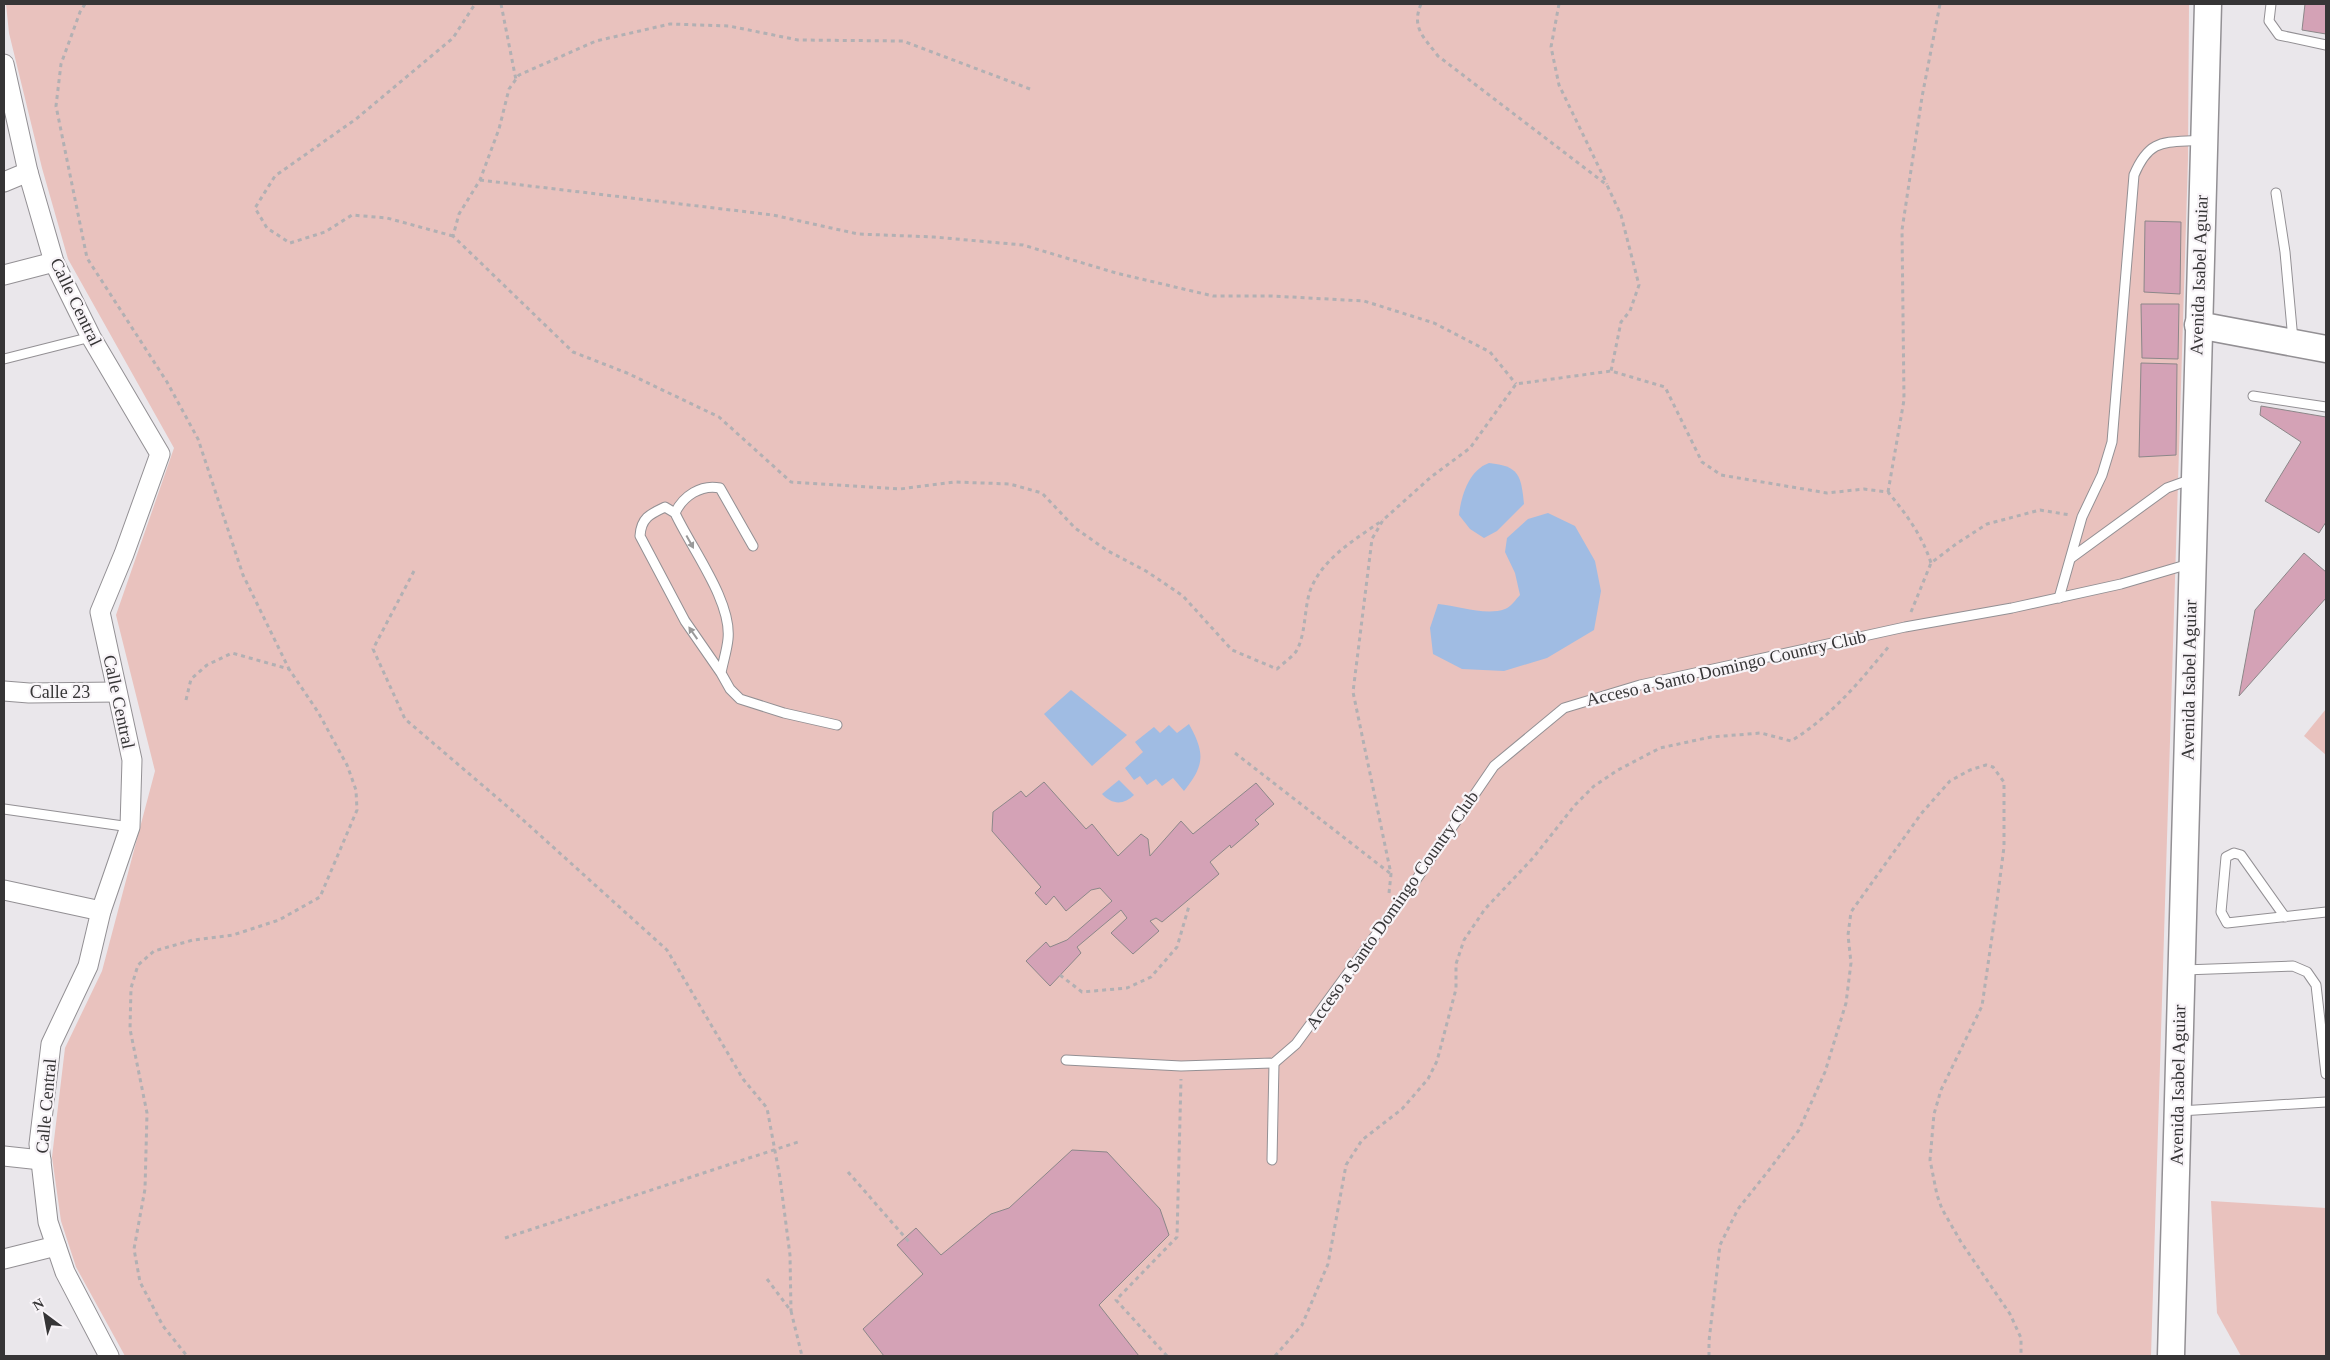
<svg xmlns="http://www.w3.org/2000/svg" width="2330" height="1360" viewBox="0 0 2330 1360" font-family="Georgia,serif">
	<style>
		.green { fill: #e9c2be }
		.water { fill: #a0bce3 }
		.building { fill: #d4a2b6; stroke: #8c8789 }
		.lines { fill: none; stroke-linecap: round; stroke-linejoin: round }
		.lane-casing { stroke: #939094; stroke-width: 11 }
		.street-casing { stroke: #939094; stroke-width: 21 }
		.secondary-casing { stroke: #939094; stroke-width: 29 }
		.path { stroke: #b2b0b3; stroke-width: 3; stroke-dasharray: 4 4; stroke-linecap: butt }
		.lane { stroke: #fff; stroke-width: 9 }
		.street { stroke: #fff; stroke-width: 19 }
		.secondary { stroke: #fff; stroke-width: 26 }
		.oneway { fill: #9a9a9a }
		.labels { text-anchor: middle; stroke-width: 4.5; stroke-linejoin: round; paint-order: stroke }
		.street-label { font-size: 18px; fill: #363536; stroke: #f8f4f8 }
	</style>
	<rect width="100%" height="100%" fill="#eae7eb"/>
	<!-- green -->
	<g class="green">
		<polygon points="6,4 2189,4 2188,159 2151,1356 125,1356 76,1267 61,1221 52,1157 65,1048 102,971 155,771 116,615 174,448 68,259 42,168 9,33"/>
		<polygon points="2326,709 2326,755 2304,736"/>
		<polygon points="2211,1201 2326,1208 2326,1356 2241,1356 2217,1313"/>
	</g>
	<!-- water -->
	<g class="water">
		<path d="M1489 463C1519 466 1521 475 1524 504L1497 531 1484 538 1470 529 1459 515C1461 496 1469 470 1489 463Z"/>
		<path d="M1548 513 1575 526 1595 561 1601 591 1594 630 1547 658 1504 671 1462 669 1433 654 1430 628 1438 604C1459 606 1486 616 1505 609 1511 607 1516 599 1520 595L1515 573 1505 552 1507 538 1528 519Z"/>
		<polygon points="1071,690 1127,735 1092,766 1044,714"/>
		<path d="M1189 724C1205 753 1205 765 1184 791L1173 778 1162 786 1156 779 1147 785 1140 776 1134 780 1125 768 1143 752 1135 742 1154 727 1160 733 1169 725 1177 733Z"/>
		<path d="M1119 780 1134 795C1124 805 1112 805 1102 794Z"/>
	</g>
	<!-- building -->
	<g class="building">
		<polygon points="2305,4 2326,4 2326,34 2302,30"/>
		<polygon points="2145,221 2181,222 2180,294 2144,292"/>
		<polygon points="2141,304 2179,304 2178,359 2142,358"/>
		<polygon points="2141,363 2177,364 2176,455 2139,457"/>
		<polygon points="2261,406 2326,417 2326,522 2319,533 2265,501 2301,442 2260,415"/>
		<polygon points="2304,553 2326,572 2326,598 2239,696 2255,610"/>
		<polygon points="1044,782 1086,829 1092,824 1118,856 1141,834 1148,839 1150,856 1181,821 1193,834 1256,783 1274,804 1255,820 1259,824 1231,848 1230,845 1210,862 1219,874 1162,922 1156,918 1150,921 1159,931 1133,954 1111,933 1127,918 1121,910 1077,947 1081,953 1050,986 1026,961 1046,942 1050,947 1067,940 1112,901 1100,888 1091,890 1066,911 1054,896 1046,905 1035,893 1041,887 992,831 993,812 1021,791 1026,797"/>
		<polygon points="1072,1150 1107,1152 1160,1209 1169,1235 1099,1305 1139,1356 884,1356 863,1329 923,1274 897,1245 916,1228 941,1255 991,1214 1009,1208"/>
	</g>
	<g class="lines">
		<defs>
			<g id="lane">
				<polyline points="2271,4 2269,21 2279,35 2326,45"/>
				<polyline points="2276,193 2285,252 2293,340"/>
				<polyline points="4,359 91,337"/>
				<polyline points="2253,396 2326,407"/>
				<path d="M675 513C683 496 701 484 720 488L753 546"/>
				<polyline points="2071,558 2167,488 2192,479"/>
				<path d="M2059 598 2082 517 2102 475 2112 442 2134 175C2150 137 2165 143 2202 140"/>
				<path d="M721 673C723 662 727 650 728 639 732 601 691 548 675 513L665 507C650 514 641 518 640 536L685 621 721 673 730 689 740 699 784 713 837 725"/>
				<polyline points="4,809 130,827"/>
				<polyline points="2285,917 2241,855 2234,853 2226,857 2221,912 2227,923 2326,912"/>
				<polyline points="2184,970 2293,966 2307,972 2316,985 2326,1074"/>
				<polyline points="1066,1060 1181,1066 1274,1063 1296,1044 1416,880 1494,766 1564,708 1640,685 1905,627 2012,608 2121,584 2189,564"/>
				<polyline points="2180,1111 2326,1102"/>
				<polyline points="1272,1160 1274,1063"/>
			</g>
			<g id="street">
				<polyline points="4,64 28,172 54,262 91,337 160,454 124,554 100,612 132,760 130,827 101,911 88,966 51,1044 39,1144 48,1222 65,1272 109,1356"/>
				<polyline points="4,182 28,172"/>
				<polyline points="4,275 54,262"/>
				<polyline points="4,691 29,693 117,692"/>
				<polyline points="4,890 101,911"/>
				<polyline points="4,1156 41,1160"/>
				<polyline points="4,1259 56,1246"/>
			</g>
			<g id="secondary">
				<polyline points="2198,325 2326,349"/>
				<polyline points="2171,1356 2208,4"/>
			</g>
		</defs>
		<!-- lane casing -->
		<use href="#lane" class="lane-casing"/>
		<!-- street casing -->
		<use href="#street" class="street-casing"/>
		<!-- secondary casing -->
		<use href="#secondary" class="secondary-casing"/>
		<!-- path -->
		<g class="path">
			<polyline points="85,4 80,12 61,64 56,106 87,258 167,382 198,439 243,575 289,669"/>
			<polyline points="501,4 516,80"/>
			<path d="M1421 4C1411 28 1424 37 1438 56L1607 185 1621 215 1639 285 1630 311 1621 322 1611 371"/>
			<polyline points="1559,4 1551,47 1559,85 1607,184"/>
			<path d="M1030 89 903 41 798 40 729 26 670 24 596 41 519 75 509 89 499 129 480 180 459 214 453 236 573 352 627 373 719 417 791 482 900 489 955 482 1010 484 1042 493 1075 528 1108 551 1146 571 1183 596 1232 650 1277 669C1283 663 1293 657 1297 650 1306 632 1304 610 1310 591 1322 558 1356 539 1383 520"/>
			<polyline points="480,180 773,215 858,234 934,237 1023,245 1116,273 1213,296 1272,296 1364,301 1434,323 1490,352 1516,384"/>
			<polyline points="453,236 387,218 352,215 325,232 290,243 267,228 255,208 275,176 356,119 453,38 475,4"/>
			<polyline points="1888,492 1904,400 1902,230 1922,97 1940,4"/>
			<polyline points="414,571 373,649 405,719 522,819 667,950 743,1079 767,1108 780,1178 790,1255 791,1311"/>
			<polyline points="1911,612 1931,563 1956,544 1987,524 2040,510 2070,515"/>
			<polyline points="186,700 191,679 207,665 232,653 289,669 318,712 347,765 356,790 357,810 320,897 279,920 233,935 193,940 154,951 138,965 131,988 130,1029 147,1113 145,1189 134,1249 140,1282 163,1326 187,1356"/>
			<polyline points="1235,753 1391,874"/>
			<path d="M1389 893 1391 874 1353 692 1372 539 1383 520 1431 477 1470 448 1516 384 1611 371 1665 387 1702 462 1721 475 1827 493 1864 489 1888 492C1906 514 1922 535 1931 563"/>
			<polyline points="1060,975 1082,992 1127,988 1151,977 1177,947 1189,906"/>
			<polyline points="848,1172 910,1243"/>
			<polyline points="505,1238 798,1142"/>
			<polyline points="767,1279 791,1311 802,1356"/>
			<polyline points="1167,1356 1116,1300 1177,1237 1181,1079"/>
			<path d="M1275 1356 1302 1325 1328 1264 1346 1165 1362 1140 1402 1109 1428 1079 1437 1061 1456 989V964L1464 940 1485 909 1533 858 1575 805 1594 786 1618 770 1660 748 1711 737 1761 733 1791 741C1832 716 1860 681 1890 645"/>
			<polyline points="1709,1356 1709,1341 1720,1245 1738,1209 1769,1170 1799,1130 1825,1072 1846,1003 1851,963 1848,935 1851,912 1921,814 1950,781 1970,770 1986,765 1993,767 2004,782 2004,847 1996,909 1982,1006 1941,1090 1934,1114 1930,1160 1937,1195 1942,1209 1961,1242 2010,1314 2021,1338 2021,1356"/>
		</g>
		<!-- lane -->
		<use href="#lane" class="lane"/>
		<!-- street -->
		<use href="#street" class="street"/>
		<!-- secondary -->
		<use href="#secondary" class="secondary"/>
	</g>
	<!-- one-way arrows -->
	<defs><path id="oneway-solid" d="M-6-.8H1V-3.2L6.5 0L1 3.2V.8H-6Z" transform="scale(1.25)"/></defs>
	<g class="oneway">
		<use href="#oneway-solid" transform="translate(690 542) rotate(61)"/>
		<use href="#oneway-solid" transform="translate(693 633) rotate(-125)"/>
	</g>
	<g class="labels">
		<!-- street labels -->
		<g class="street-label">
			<text transform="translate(2199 275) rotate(-88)" y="6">Avenida Isabel Aguiar</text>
			<text transform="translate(76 302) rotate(64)" y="6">Calle Central</text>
			<text transform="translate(1726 668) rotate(-13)" y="6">Acceso a Santo Domingo Country Club</text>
			<text transform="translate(2189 680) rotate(-89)" y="6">Avenida Isabel Aguiar</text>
			<text x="60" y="698">Calle 23</text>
			<text transform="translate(119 702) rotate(78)" y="6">Calle Central</text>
			<text transform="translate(1392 910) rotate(-55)" y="6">Acceso a Santo Domingo Country Club</text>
			<text transform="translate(2178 1085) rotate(-89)" y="6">Avenida Isabel Aguiar</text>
			<text transform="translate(46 1106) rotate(-85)" y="6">Calle Central</text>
		</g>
	</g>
	<!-- border -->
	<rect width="2330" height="1360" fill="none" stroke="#363536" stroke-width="10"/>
	<!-- north arrow -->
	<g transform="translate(45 1315) rotate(328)" stroke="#f8f4f8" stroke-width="4" paint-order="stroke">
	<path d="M0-4L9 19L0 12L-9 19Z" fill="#363536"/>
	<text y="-8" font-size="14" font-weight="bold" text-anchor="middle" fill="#363536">N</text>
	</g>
</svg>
